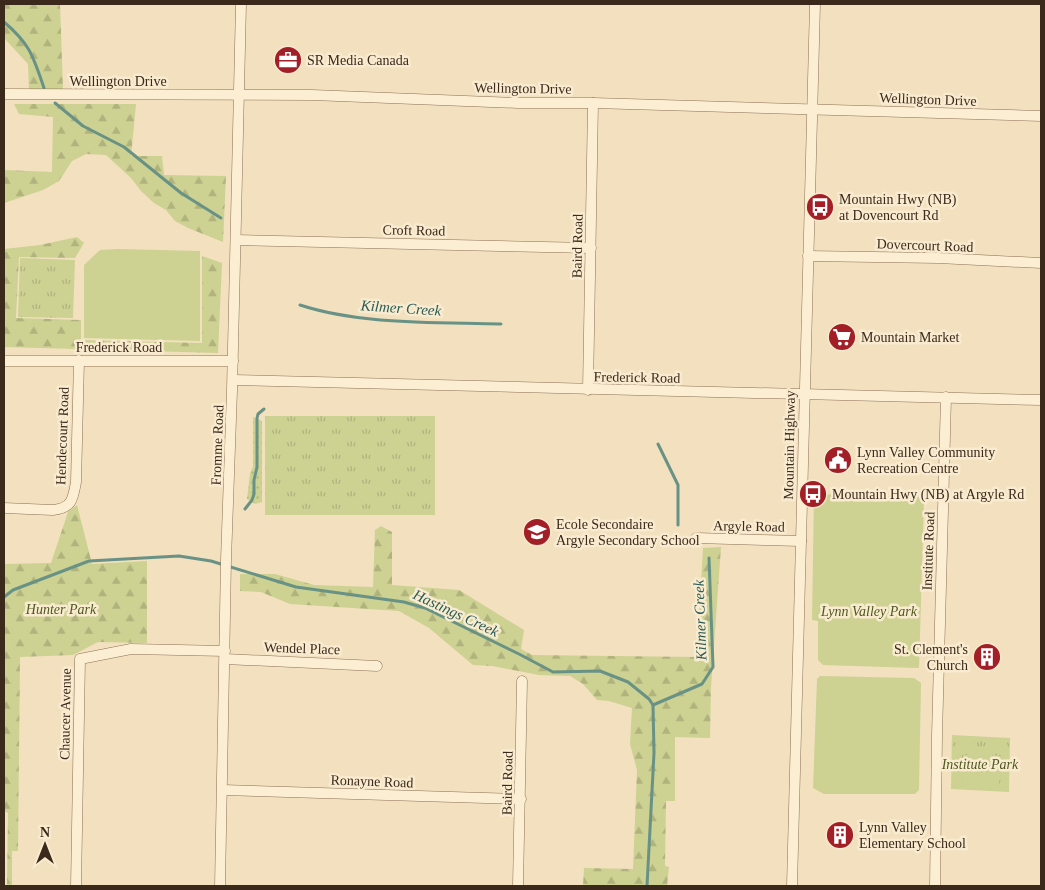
<svg xmlns="http://www.w3.org/2000/svg" width="1045" height="890" viewBox="0 0 1045 890" font-family="Georgia,serif">
	<style>
		.grass { fill: url(#grass-dots) }
		.forest { fill: url(#forest-firs) }
		.park { fill: url(#park-tufts) }
		.garden { fill: #cdd192 }
		.lines { fill: none; stroke-linecap: round; stroke-linejoin: round }
		.stream { stroke: #699286; stroke-width: 3 }
		.minor-casing { stroke: #8d7055; stroke-width: 11 }
		.minor { stroke: #fceed3; stroke-width: 10 }
		.labels { text-anchor: middle; stroke-width: 5; stroke-linejoin: round; paint-order: stroke }
		.poi-label { font-size: 14px; fill: #3b291b; stroke: #f9ebcf; text-anchor: start }
		.street-label { font-size: 14px; fill: #3b291b; stroke: #f9ebcf }
		.park-label { font-size: 14px; font-style: italic; fill: #4e5920; stroke: #f9ebcf }
		.water-label { font-size: 15px; font-style: italic; fill: #295c56; stroke: #f9ebcf }
	</style>
	<defs>
		<pattern id="grass-dots" width="8" height="8" patternUnits="userSpaceOnUse" patternTransform="scale(1.25)"><rect width="8" height="8" fill="#cdd192"/><path d="M2 2h.1M6 6h.1" fill="none" stroke="#b1b37d" stroke-width="1.8" stroke-linecap="round"/></pattern>
		<pattern id="forest-firs" width="22" height="20" patternUnits="userSpaceOnUse" patternTransform="scale(1.25)"><rect width="22" height="20" fill="#cdd192"/><path d="M5 1l3.5 6h-7zM16 11l3.5 6h-7z" fill="#b1b37d"/></pattern>
		<pattern id="park-tufts" width="24" height="20" patternUnits="userSpaceOnUse" patternTransform="scale(1.25)"><rect width="24" height="20" fill="#cdd192"/><path d="M3 7l-1-3M5 7V3M7 7l1-3M15 17l-1-3M17 17v-4M19 17l1-3" fill="none" stroke="#b1b37d"/></pattern>
	</defs>
	<rect width="100%" height="100%" fill="#f2e0bf"/>
	<!-- grass -->
	<polygon class="grass" points="253,417 262,421 262,502 255,504 247,499 250,474 253,466"/>
	<!-- forest -->
	<g class="forest">
		<polygon points="4,4 60,4 63,90 29,90 28,64 4,38"/>
		<polygon points="14,104 136,104 131,156 162,156 164,175 226,176 223,242 188,228 175,221 166,210 154,203 141,191 131,178 106,155 86,154 72,161 59,181 43,190 4,203 4,170 52,172 53,117 19,114"/>
		<polygon points="77,237 84,243 75,258 19,257 16,318 81,320 81,340 202,343 202,256 222,263 218,353 5,347 4,249 40,245"/>
		<polygon points="77,505 92,564 147,561 147,643 98,642 73,655 20,657 18,851 12,851 12,886 7,886 8,813 4,811 4,564 51,563 68,512"/>
		<polygon points="381,526 392,532 392,585 459,590 524,630 521,649 532,655 697,657 703,548 721,547 711,687 710,738 675,737 675,801 666,801 665,866 669,867 667,886 583,886 584,868 633,869 637,770 630,744 632,708 609,701 597,700 583,684 570,676 539,675 492,666 473,665 429,628 399,611 290,604 261,592 240,591 240,574 275,574 314,585 373,587 375,530"/>
	</g>
	<!-- park -->
	<g class="park">
		<polygon points="20,258 75,260 73,318 18,317"/>
		<rect x="265" y="416" width="170" height="99"/>
		<polygon points="952,735 1010,738 1009,792 951,789"/>
	</g>
	<!-- garden -->
	<g class="garden">
		<polygon points="118,249 200,251 200,341 84,338 84,265 100,250"/>
		<polygon points="814,494 920,497 924,501 919,668 823,665 818,660 818,621 812,620"/>
		<polygon points="820,676 914,678 921,683 919,790 915,794 824,794 813,788 817,679"/>
		<polygon points="963,755 978,755 977,789 962,789"/>
		<polygon points="984,755 1000,756 999,789 984,789"/>
	</g>
	<g class="lines">
		<!-- stream -->
		<g class="stream">
			<path d="M4 22C30 44 33 56 44 88"/>
			<polyline points="55,103 83,126 124,147 181,193 221,218"/>
			<path d="M300 305C361 325 437 322 501 324"/>
			<polyline points="658,444 678,485 678,525"/>
			<polyline points="245,509 252,500 254,494 254,480 257,467 257,418 258,414 264,409"/>
			<polyline points="4,597 13,590 89,561 179,556 211,561 296,587 404,602 425,608 519,654 553,672 600,671 628,682 649,699 653,705 654,753 647,886"/>
			<polyline points="653,705 702,684 713,667 709,558"/>
		</g>
		<defs>
			<g id="minor">
				<polyline points="4,94 312,95 518,103 593,103 1041,116"/>
				<polyline points="236,240 591,248"/>
				<polyline points="808,256 938,258 1041,263"/>
				<polyline points="4,361 233,361"/>
				<polyline points="233,380 1041,400"/>
				<polyline points="588,390 593,103"/>
				<path d="M4 508 53 510C72 508 73 499 76 482L79 360"/>
				<polyline points="696,538 801,541"/>
				<polyline points="225,659 377,666"/>
				<polyline points="223,790 521,799"/>
				<polyline points="76,886 80,659 131,649 225,651"/>
				<polyline points="220,886 226,560 232,390 241,4"/>
				<polyline points="518,886 522,681"/>
				<polyline points="792,886 815,4"/>
				<polyline points="935,886 937,736 946,397"/>
			</g>
		</defs>
		<!-- minor casing -->
		<use href="#minor" class="minor-casing"/>
		<!-- minor -->
		<use href="#minor" class="minor"/>
	</g>
	<!-- icons -->
	<defs>
		<symbol id="office-disc" viewBox="-11 -11 22 22"><circle r="9.5" fill="#a21f27" stroke="#f9ebcf"/><path d="M-6-3h4V-5.5h4V-3h4V5H-6ZM-1-4.5V-3h2v-1.5ZM-6 0V1H6V0Z" fill="#fff"/></symbol>
		<symbol id="bus-disc" viewBox="-11 -11 22 22"><circle r="9.5" fill="#a21f27" stroke="#f9ebcf"/><path d="M-5-6H5V4H4V6H2V4H-2V6H-4V4H-5ZM-3.5-4V0h7V-4ZM-3.5 1.2v1.5H-2V1.2ZM2 1.2v1.5H3.5V1.2Z" fill="#fff"/></symbol>
		<symbol id="supermarket-disc" viewBox="-11 -11 22 22"><circle r="9.5" fill="#a21f27" stroke="#f9ebcf"/><path d="M-6-5.5h2.5l.6 2H6L4.5 2H-2.5L-4.4-4H-6ZM-1.5 3.2a1.3 1.3 0 1 0 .1 0ZM3 3.2a1.3 1.3 0 1 0 .1 0Z" fill="#fff"/></symbol>
		<symbol id="civic-disc" viewBox="-11 -11 22 22"><circle r="9.5" fill="#a21f27" stroke="#f9ebcf"/><path d="M-.6-6.5H3V-4.5H.6V-3L4-1V1h2V6H-6V1h2V-1L-.6-3ZM-1.2 2.5V6h2.4V2.5Z" fill="#fff"/></symbol>
		<symbol id="school-disc" viewBox="-11 -11 22 22"><circle r="9.5" fill="#a21f27" stroke="#f9ebcf"/><path d="M0-5L7-2L0 1L-7-2ZM-4 1L0 2.5L4 1V4Q0 6-4 4Z" fill="#fff"/></symbol>
		<symbol id="building-disc" viewBox="-11 -11 22 22"><circle r="9.5" fill="#a21f27" stroke="#f9ebcf"/><path d="M-4-6H4V6H1V3H-1V6H-4ZM-2.5-4.3h1.7v1.8h-1.7ZM.8-4.3h1.7v1.8H.8ZM-2.5-1h1.7V.8h-1.7ZM.8-1h1.7V.8H.8Z" fill="#fff"/></symbol>
	</defs>
	<g fill-rule="evenodd">
		<use href="#office-disc" x="272" y="44" width="32" height="32"/>
		<use href="#bus-disc" x="804" y="191" width="32" height="32"/>
		<use href="#supermarket-disc" x="826" y="321" width="32" height="32"/>
		<use href="#civic-disc" x="822" y="444" width="32" height="32"/>
		<use href="#bus-disc" x="797" y="478" width="32" height="32"/>
		<use href="#school-disc" x="521" y="516" width="32" height="32"/>
		<use href="#building-disc" x="971" y="641" width="32" height="32"/>
		<use href="#building-disc" x="824" y="819" width="32" height="32"/>
	</g>
	<g class="labels">
		<!-- poi labels -->
		<g class="poi-label">
			<text x="307" y="65">SR Media Canada</text>
			<text x="839" y="204">Mountain Hwy (NB)<tspan x="839" dy="16">at Dovencourt Rd</tspan></text>
			<text x="861" y="342">Mountain Market</text>
			<text x="857" y="457">Lynn Valley Community<tspan x="857" dy="16">Recreation Centre</tspan></text>
			<text x="832" y="499">Mountain Hwy (NB) at Argyle Rd</text>
			<text x="556" y="529">Ecole Secondaire<tspan x="556" dy="16">Argyle Secondary School</tspan></text>
			<text x="968" y="654" text-anchor="end">St. Clement's<tspan x="968" dy="16">Church</tspan></text>
			<text x="859" y="832">Lynn Valley<tspan x="859" dy="16">Elementary School</tspan></text>
		</g>
		<!-- street labels -->
		<g class="street-label">
			<text x="118" y="86">Wellington Drive</text>
			<text transform="translate(523 88) rotate(1)" y="5">Wellington Drive</text>
			<text transform="translate(928 99) rotate(2)" y="5">Wellington Drive</text>
			<text transform="translate(414 230) rotate(1)" y="5">Croft Road</text>
			<text transform="translate(925 245) rotate(2)" y="5">Dovercourt Road</text>
			<text transform="translate(577 246) rotate(-89)" y="5">Baird Road</text>
			<text x="119" y="352">Frederick Road</text>
			<text transform="translate(637 377) rotate(1)" y="5">Frederick Road</text>
			<text transform="translate(62 436) rotate(-88)" y="5">Hendecourt Road</text>
			<text transform="translate(217 445) rotate(-88)" y="5">Fromme Road</text>
			<text transform="translate(789 445) rotate(-89)" y="5">Mountain Highway</text>
			<text transform="translate(749 526) rotate(1)" y="5">Argyle Road</text>
			<text transform="translate(928 551) rotate(-88)" y="5">Institute Road</text>
			<text transform="translate(302 648) rotate(2)" y="5">Wendel Place</text>
			<text transform="translate(65 714) rotate(-89)" y="5">Chaucer Avenue</text>
			<text transform="translate(372 781) rotate(2)" y="5">Ronayne Road</text>
			<text transform="translate(507 783) rotate(-89)" y="5">Baird Road</text>
		</g>
		<!-- park labels -->
		<g class="park-label">
			<text x="61" y="614">Hunter Park</text>
			<text x="869" y="616">Lynn Valley Park</text>
			<text x="980" y="769">Institute Park</text>
		</g>
		<!-- water labels -->
		<g class="water-label">
			<text transform="translate(401 308) rotate(4)" y="5">Kilmer Creek</text>
			<text transform="translate(456 613) rotate(25)" y="5">Hastings Creek</text>
			<text transform="translate(700 620) rotate(-92)" y="5">Kilmer Creek</text>
		</g>
	</g>
	<!-- border -->
	<rect width="1045" height="890" fill="none" stroke="#3b291b" stroke-width="10"/>
	<!-- north arrow -->
	<g transform="translate(45 845)" stroke="#f9ebcf" stroke-width="4" paint-order="stroke">
	<path d="M0-4L9 19L0 12L-9 19Z" fill="#3b291b"/>
	<text y="-8" font-size="14" font-weight="bold" text-anchor="middle" fill="#3b291b">N</text>
	</g>
</svg>
